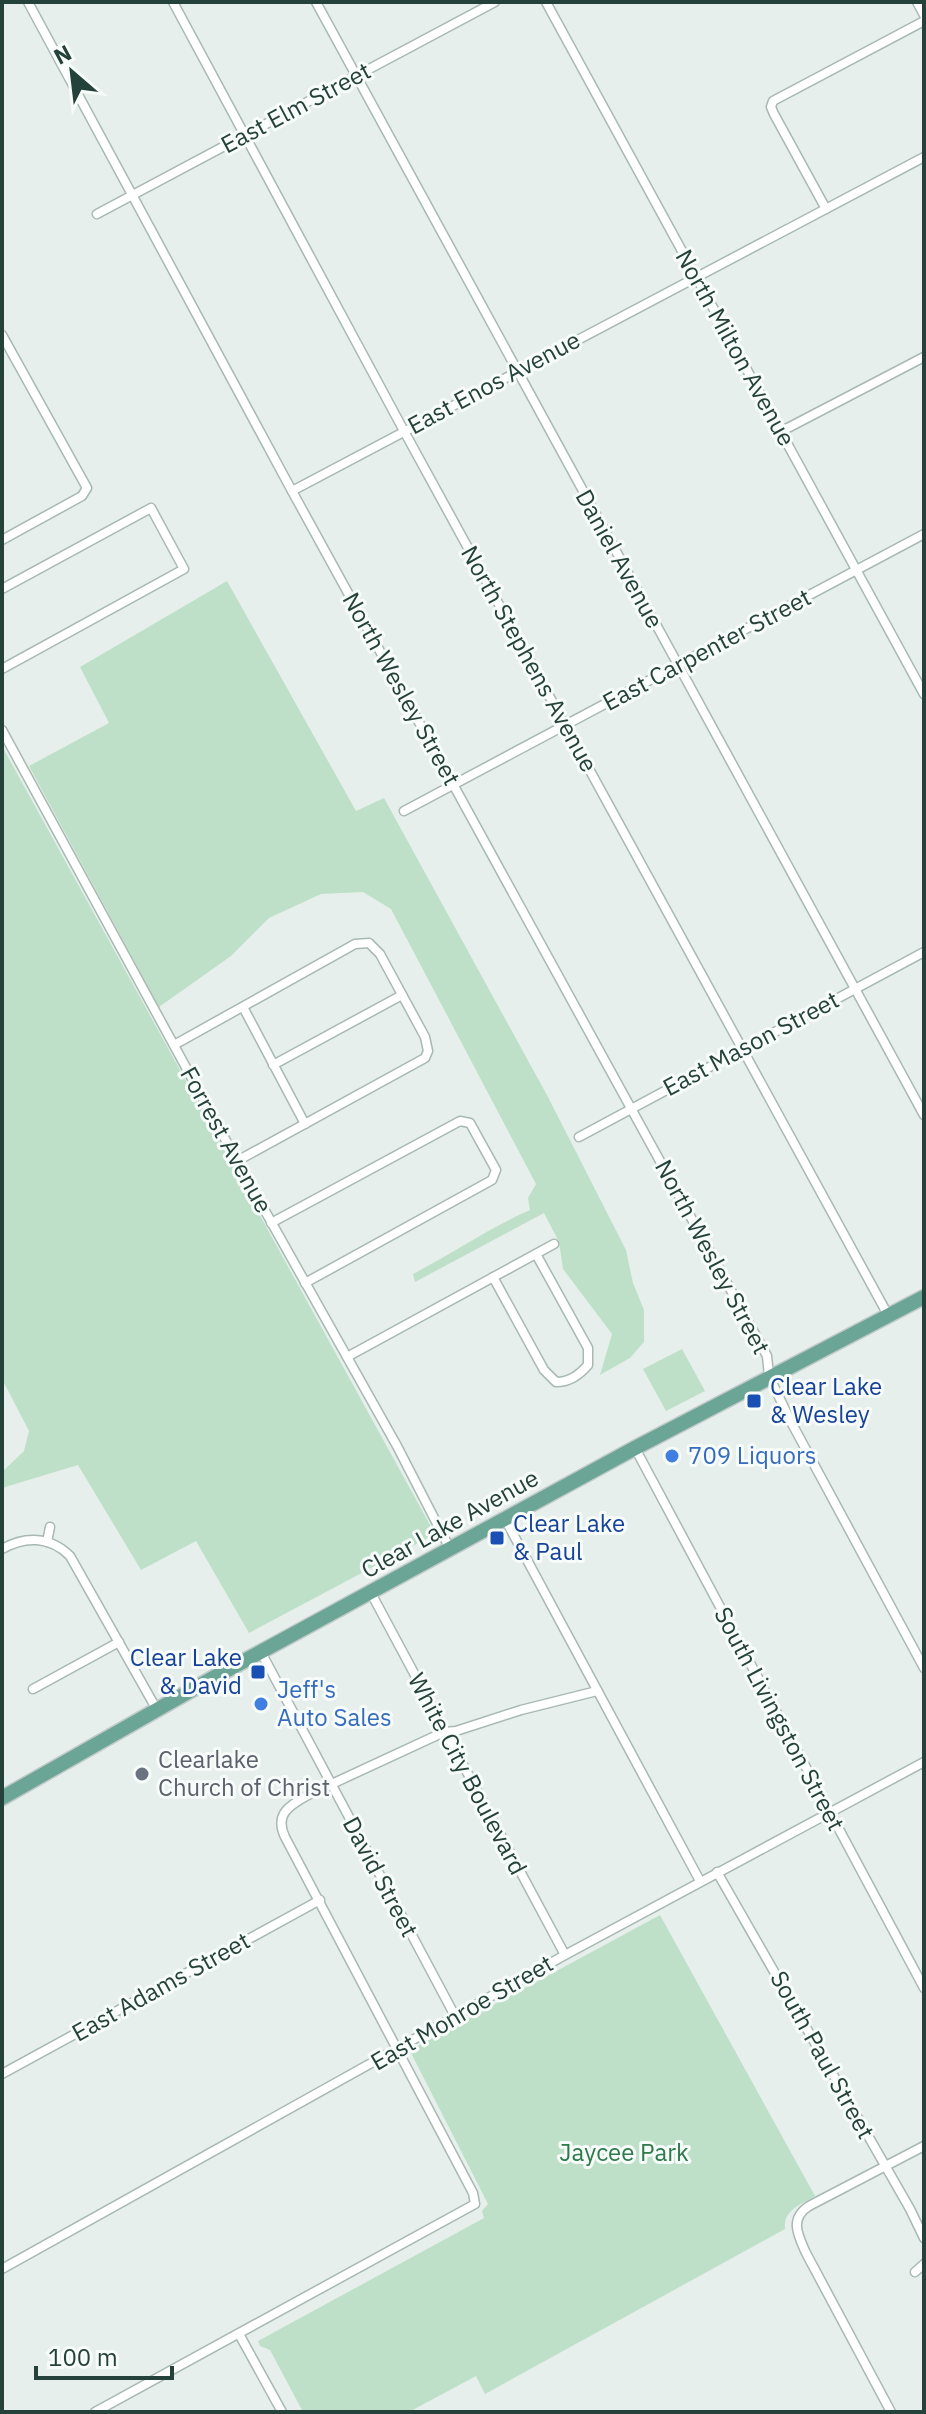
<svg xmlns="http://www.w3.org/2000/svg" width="926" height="2414" viewBox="0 0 926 2414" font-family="'IBM Plex Sans',sans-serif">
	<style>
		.green { fill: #bfe0c8 }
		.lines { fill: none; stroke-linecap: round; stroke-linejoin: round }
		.minor-casing { stroke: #a8b8b2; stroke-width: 11 }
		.primary-casing { stroke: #c2cac8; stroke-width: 17 }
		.minor { stroke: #fff; stroke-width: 8 }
		.primary { stroke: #6aa596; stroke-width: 14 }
		.transit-dot { fill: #1a4fb4; stroke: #f7fbf9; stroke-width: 3 }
		.shop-dot { fill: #3f7fe0; stroke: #f7fbf9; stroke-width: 3 }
		.worship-dot { fill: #6b7280; stroke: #f7fbf9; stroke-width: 3 }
		.labels { text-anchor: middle; stroke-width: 6; stroke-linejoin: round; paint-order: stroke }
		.street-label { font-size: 24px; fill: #24423a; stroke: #f7fbf9 }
		.transit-label { font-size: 24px; fill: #164399; stroke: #f7fbf9; text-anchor: start }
		.shop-label { font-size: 24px; fill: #366cbe; stroke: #f7fbf9; text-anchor: start }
		.worship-label { font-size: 24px; fill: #5b616d; stroke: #f7fbf9; text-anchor: start }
		.park-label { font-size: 24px; fill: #2d7a4b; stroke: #f7fbf9 }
	</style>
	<rect width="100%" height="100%" fill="#e6efeb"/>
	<!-- green -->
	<g class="green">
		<path d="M227 581 356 811 384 798 548 1097 626 1250 633 1283 644 1310V1342L630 1358 600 1375 612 1334 563 1269 559 1242 544 1213 415 1282 413 1274C453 1253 489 1228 530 1210L528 1198 536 1184 391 909 363 892 321 894 269 918 231 956 159 1007 29 766 109 723 80 667Z"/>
		<polygon points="2,746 435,1534 249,1633 196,1541 141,1570 78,1465 2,1488 2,1472 24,1451 29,1431 2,1379"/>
		<polygon points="682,1349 705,1391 666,1411 643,1369"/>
		<path d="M660 1915 815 2196C800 2205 783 2210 785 2229L485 2394 476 2376 409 2412H303L270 2350 260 2346 258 2341 484 2218 482 2211 488 2204 410 2051 412 2049Z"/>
	</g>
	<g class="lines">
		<defs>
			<g id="minor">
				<polyline points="28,2 292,491 767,1356 769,1376 790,1420 924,1668"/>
				<polyline points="173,2 404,431 888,1315"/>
				<polyline points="316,2 924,1115"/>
				<polyline points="546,2 924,694"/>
				<polyline points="917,2 924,15"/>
				<polyline points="826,209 774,114 771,107 773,101 924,21"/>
				<polyline points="97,214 495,2"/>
				<polyline points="2,335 87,488 82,496 2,540"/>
				<polyline points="780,432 924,357"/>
				<polyline points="292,491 924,157"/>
				<polyline points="2,589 151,508 184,569 2,669"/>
				<polyline points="2,730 237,1161 397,1446 450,1549"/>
				<polyline points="404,811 924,534"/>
				<polyline points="243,1007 305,1124"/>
				<polyline points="174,1045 355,944 369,943 380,954 425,1037 428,1051 425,1058 237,1161"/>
				<polyline points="273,1065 402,995"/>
				<polyline points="579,1137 924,952"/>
				<polyline points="271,1223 460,1121 470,1123 496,1170 492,1180 305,1283"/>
				<path d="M493 1277 544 1370 556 1382C570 1382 579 1375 588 1365V1348L536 1254"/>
				<polyline points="347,1357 554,1244"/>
				<polyline points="635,1448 924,1988"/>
				<polyline points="505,1519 700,1881"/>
				<polyline points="47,1542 50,1527"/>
				<path d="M2 1549C25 1536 50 1536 70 1556L157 1710"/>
				<polyline points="371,1593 565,1955"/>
				<polyline points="261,1652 455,2016"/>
				<polyline points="33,1689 119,1642"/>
				<polyline points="717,1872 910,2209 924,2238"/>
				<polyline points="2,2074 320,1900"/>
				<polyline points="2,2269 565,1955 924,1762"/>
				<polyline points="915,2272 924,2264"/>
				<polyline points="239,2334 282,2412"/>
				<path d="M95 2412 475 2204 473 2193 285 1837C274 1814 290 1805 308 1795L444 1732 456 1731 521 1710 597 1691"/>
				<path d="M891 2412 806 2253C798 2235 789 2219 809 2206L924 2146"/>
			</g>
			<polyline id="primary" points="2,1798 211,1679 635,1448 924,1297"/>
		</defs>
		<!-- minor casing -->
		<use href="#minor" class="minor-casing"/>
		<!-- primary casing -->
		<use href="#primary" class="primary-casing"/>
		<!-- minor -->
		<use href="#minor" class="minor"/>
		<!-- primary -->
		<use href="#primary" class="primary"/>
	</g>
	<!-- markers -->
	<g class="transit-dot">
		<rect x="746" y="1393" width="16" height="16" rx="4"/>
		<rect x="489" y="1530" width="16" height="16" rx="4"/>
		<rect x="250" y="1664" width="16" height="16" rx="4"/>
	</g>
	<g class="shop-dot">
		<circle cx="672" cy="1456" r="8"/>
		<circle cx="261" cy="1704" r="8"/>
	</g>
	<circle class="worship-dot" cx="142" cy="1774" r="8"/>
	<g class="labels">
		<!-- street labels -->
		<g class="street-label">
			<text transform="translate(296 108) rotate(-28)" y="8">East Elm Street</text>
			<text transform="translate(735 348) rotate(61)" y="8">North Milton Avenue</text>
			<text transform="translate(494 383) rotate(-28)" y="8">East Enos Avenue</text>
			<text transform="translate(619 559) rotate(61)" y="8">Daniel Avenue</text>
			<text transform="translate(707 650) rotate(-28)" y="8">East Carpenter Street</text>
			<text transform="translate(529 659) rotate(61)" y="8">North Stephens Avenue</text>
			<text transform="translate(401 689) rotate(61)" y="8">North Wesley Street</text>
			<text transform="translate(751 1044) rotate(-28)" y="8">East Mason Street</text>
			<text transform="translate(226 1140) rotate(61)" y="8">Forrest Avenue</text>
			<text transform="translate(712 1257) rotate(62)" y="8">North Wesley Street</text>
			<text transform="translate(450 1524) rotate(-29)" y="8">Clear Lake Avenue</text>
			<text transform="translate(779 1719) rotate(62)" y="8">South Livingston Street</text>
			<text transform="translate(467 1774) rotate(62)" y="8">White City Boulevard</text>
			<text transform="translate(380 1877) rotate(62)" y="8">David Street</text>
			<text transform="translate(161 1987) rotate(-29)" y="8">East Adams Street</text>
			<text transform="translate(462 2013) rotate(-30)" y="8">East Monroe Street</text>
			<text transform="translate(822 2055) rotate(61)" y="8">South Paul Street</text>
		</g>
		<!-- transit labels -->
		<g class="transit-label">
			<text x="770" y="1395">Clear Lake<tspan x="770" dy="28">&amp; Wesley</tspan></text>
			<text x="513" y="1532">Clear Lake<tspan x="513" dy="28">&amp; Paul</tspan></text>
			<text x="242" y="1666" text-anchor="end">Clear Lake<tspan x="242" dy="28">&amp; David</tspan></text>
		</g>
		<!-- shop labels -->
		<g class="shop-label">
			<text x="688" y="1464">709 Liquors</text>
			<text x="277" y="1698">Jeff's<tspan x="277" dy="28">Auto Sales</tspan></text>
		</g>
		<!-- worship labels -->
		<g class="worship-label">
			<text x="158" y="1768">Clearlake<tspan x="158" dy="28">Church of Christ</tspan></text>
		</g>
		<!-- park labels -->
		<g class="park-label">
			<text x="624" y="2161">Jaycee Park</text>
		</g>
	</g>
	<!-- border -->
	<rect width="926" height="2414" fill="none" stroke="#24423a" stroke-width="8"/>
	<!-- north arrow -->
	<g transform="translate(72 72) rotate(332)" stroke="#f7fbf9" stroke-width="6" paint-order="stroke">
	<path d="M0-6L14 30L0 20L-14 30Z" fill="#24423a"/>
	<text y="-12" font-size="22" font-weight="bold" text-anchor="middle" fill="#24423a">N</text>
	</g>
	<!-- scale -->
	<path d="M36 2366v12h136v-12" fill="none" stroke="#24423a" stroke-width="4"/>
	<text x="48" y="2366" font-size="24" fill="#24423a" stroke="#f7fbf9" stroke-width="6" paint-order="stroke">100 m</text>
</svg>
